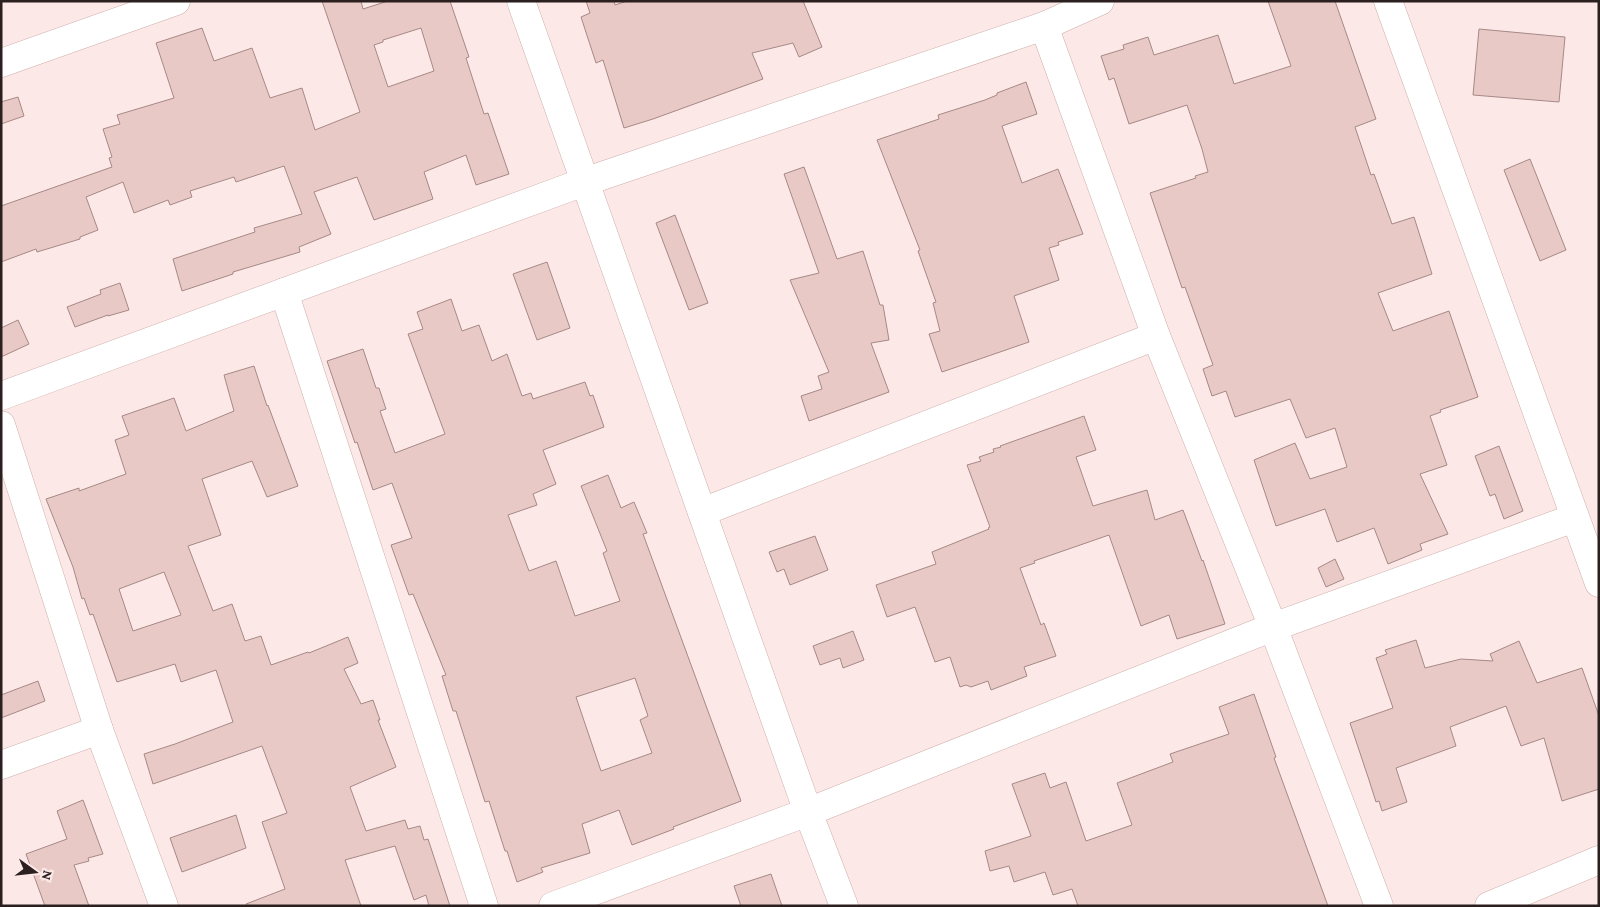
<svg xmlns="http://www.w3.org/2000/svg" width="1600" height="907" viewBox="0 0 1600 907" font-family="'Crimson Pro',serif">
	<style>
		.building { fill: #e8c9c6; stroke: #a68987; fill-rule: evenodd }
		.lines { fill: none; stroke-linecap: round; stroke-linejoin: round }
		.minor-casing { stroke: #cdafac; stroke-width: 29 }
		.minor { stroke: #fff; stroke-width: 28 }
	</style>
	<rect width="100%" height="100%" fill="#fce9e7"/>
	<!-- building -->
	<g class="building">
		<path d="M322 1H361L363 9 388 1H450L469 57 466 58 484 114 488 113 509 174 476 185 466 155 424 172 433 199 374 220 357 177 314 192 331 234 299 247 300 252 233 272V274L182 291 173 259 255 232 254 228 302 214 284 166 236 182 234 177 190 191 192 197 170 205 168 200 134 213 123 182 86 197 98 230 80 237V239L37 252 36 249 1 262V206L112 167 109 158 112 157 103 129 120 124 117 115 174 98 156 43 202 28 214 61 252 48 270 98 302 88 315 130 360 112ZM421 28 434 71 388 87 374 45 383 42V40Z"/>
		<polygon points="586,1 614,1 615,5 627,1 803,1 822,47 799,57 793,43 752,53 763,79 653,119 624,128 603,60 596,63 581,17 590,13"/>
		<polygon points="1268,1 1335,1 1376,119 1355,127 1371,175 1374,174 1392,224 1414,217 1432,274 1378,293 1393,331 1449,311 1478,397 1440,410 1441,412 1430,416 1447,465 1420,474 1448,534 1420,544 1422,550 1388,564 1374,528 1337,542 1325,509 1276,526 1254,460 1295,443 1310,479 1347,467 1335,428 1306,438 1290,399 1235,417 1226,391 1212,396 1203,369 1213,365 1185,287 1182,288 1150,193 1196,178 1195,176 1208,172 1202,149 1187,105 1129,124 1114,78 1109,80 1101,56 1124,49 1123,45 1148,37 1154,55 1218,35 1234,84 1291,66"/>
		<polygon points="1479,29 1565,37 1559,102 1473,95"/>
		<polygon points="1026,82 1037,114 1002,126 1022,183 1058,169 1083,234 1058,242 1059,245 1049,248 1059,280 1014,296 1029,342 942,372 929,334 940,331 933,303 936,302 918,251 920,250 877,140 939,119 938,115 985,100 997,95 997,93"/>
		<polygon points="18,97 24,116 1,124 1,102"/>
		<polygon points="1530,159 1566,250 1540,261 1504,170"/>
		<polygon points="804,167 837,259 863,251 880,305 883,305 889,340 871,343 889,392 809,421 801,396 822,389 818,376 829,372 790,280 819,273 784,174"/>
		<polygon points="675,215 708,303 689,310 656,223"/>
		<polygon points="547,262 570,328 537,340 513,274"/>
		<polygon points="120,283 129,310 108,316 108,315 75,327 67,307 101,294 100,290"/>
		<path d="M451 299 462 331 479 325 492 361 507 354 522 396 531 393 533 399 585 382 590 396 593 395 604 427 543 450 556 484 533 494 537 505 508 515 529 571 556 561 575 616 620 601 603 553 607 551 581 486 608 475 621 508 634 502 647 533 643 534 741 801 673 827 674 829 632 845 619 810 582 824 590 853 541 868 543 872 517 882 507 851H505L489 801 485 802 456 711H453L442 676 446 675 413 594 409 595 391 545 412 538 392 483 373 490 357 442 355 443 327 361 363 349 376 388H379L386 409 380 411 395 453 445 434 408 334 423 329 417 312ZM635 678 648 716 640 720 652 753 601 771 576 697Z"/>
		<polygon points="18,320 29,344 1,357 1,328"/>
		<path d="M254 366 267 406 268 405 298 486 267 497 252 461 202 479 221 535 188 546 213 611 232 604 245 641 261 636 271 665 308 652 309 653 348 637 358 663 344 669 361 704 373 700 380 720H378L396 767 350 787 366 831 405 820 408 829 420 826 424 840 428 839 450 906H429L426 895 414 900 395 846 345 860 361 906H247L246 904 285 889 262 822 287 813 262 746 153 784 144 754 175 744 233 722 216 670 181 682 175 664 117 682 93 614 90 615 84 598 82 599 73 567 46 499 79 488V491L126 474 115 440 129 435 122 416 174 398 186 431 234 411 224 375ZM164 572 181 615 133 631 119 589Z"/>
		<polygon points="1084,416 1096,450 1076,457 1093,506 1147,490 1155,520 1183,510 1202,561 1203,560 1225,624 1177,639 1169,615 1141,626 1109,535 1034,561 1035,563 1020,568 1041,625 1044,623 1056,656 1024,667 1027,676 991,690 988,681 971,687 966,685 960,687 950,657 935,662 915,607 887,617 876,585 936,564 932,552 989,529 988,528 990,527 967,465 981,461 979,457 994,452 993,449 1001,447 1000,446"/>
		<polygon points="1499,446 1523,511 1504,519 1495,494 1490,496 1475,456"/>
		<polygon points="815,536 828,570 790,585 784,569 777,572 769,552"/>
		<polygon points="1335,559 1344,579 1326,587 1318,568"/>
		<polygon points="853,631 864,660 843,668 840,658 820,665 813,646"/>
		<polygon points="1416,640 1425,668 1461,659 1493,661 1490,654 1519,641 1537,683 1582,668 1599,716 1599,789 1562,801 1544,738 1521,746 1506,706 1450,727 1456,746 1396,768 1407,802 1382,811 1379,801 1376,802 1369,780 1350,723 1393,708 1376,658 1387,654 1385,650"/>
		<polygon points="38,681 45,701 1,718 1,695"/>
		<polygon points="1254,694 1276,757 1274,758 1328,906 1078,906 1072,889 1053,895 1045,872 1014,882 1009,866 990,871 985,851 1031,836 1012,784 1045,773 1050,788 1066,782 1086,841 1132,825 1117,783 1173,762 1170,754 1229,734 1219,707"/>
		<polygon points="83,800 103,854 88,858 89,861 74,865 89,906 45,906 26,854 67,839 57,811"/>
		<polygon points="236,815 246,848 182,872 170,838"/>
		<polygon points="771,874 782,906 741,906 734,886"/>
	</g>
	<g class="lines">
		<defs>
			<g id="minor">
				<polyline points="521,1 808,812 844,906"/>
				<polyline points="1388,1 1599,583"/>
				<polyline points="1044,26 1156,336 1273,627 1379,906"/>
				<polyline points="1,63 176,1"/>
				<polyline points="284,292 484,906"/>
				<polyline points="1,396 584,182 1044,26 1100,1"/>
				<polyline points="1,425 99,730 164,906"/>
				<polyline points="702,512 1156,336"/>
				<polyline points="1,765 99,730"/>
				<polyline points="553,906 808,812 1273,627 1574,518"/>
				<polyline points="1489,906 1599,860"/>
			</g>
		</defs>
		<!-- minor casing -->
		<use href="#minor" class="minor-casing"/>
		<!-- minor -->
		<use href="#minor" class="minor"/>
	</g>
	<!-- border -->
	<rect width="1600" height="907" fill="none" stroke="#2b201f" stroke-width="5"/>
	<!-- north arrow -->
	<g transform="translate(35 872) rotate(105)" stroke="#fce9e7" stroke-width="4" paint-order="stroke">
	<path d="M0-4L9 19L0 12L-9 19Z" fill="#2b201f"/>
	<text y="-8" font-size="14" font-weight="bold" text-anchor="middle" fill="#2b201f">N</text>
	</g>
</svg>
